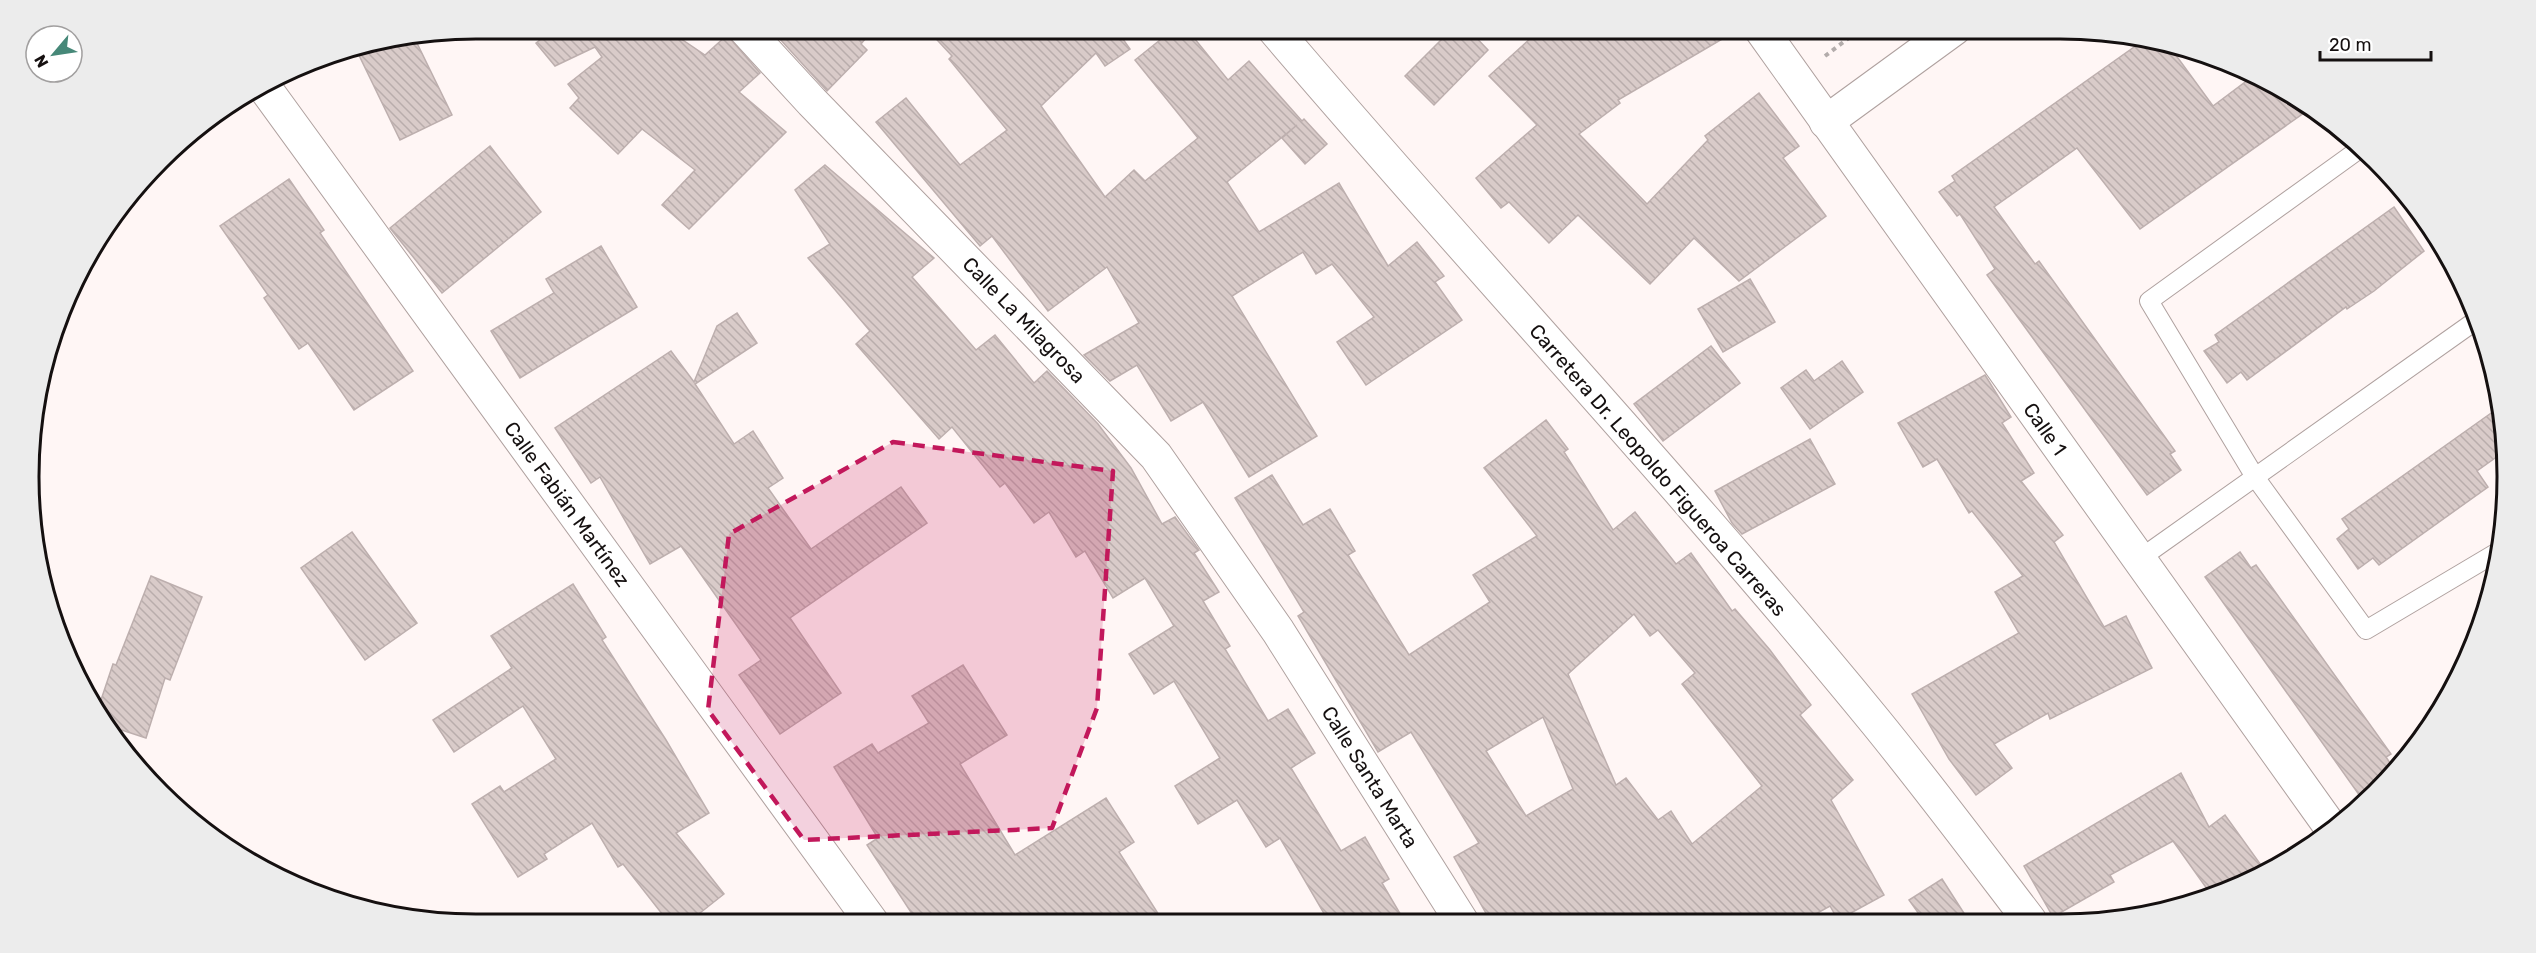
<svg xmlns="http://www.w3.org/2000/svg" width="2536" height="953" viewBox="0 0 2536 953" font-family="Rubik,sans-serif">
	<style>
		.building { fill: url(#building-back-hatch); stroke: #bdafae; stroke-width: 1.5; fill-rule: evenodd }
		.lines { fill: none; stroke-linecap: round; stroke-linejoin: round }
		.service-casing { stroke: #afa19f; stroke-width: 20 }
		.minor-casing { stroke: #afa19f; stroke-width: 35 }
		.tertiary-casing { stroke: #afa19f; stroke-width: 35 }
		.path { stroke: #b3acab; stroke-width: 4; stroke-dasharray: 4.5 4.5; stroke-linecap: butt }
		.service { stroke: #fff; stroke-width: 18 }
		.minor { stroke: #fff; stroke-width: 33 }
		.tertiary { stroke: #fff; stroke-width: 33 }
		.marked { fill: #c2185b; fill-opacity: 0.2; stroke: #c2185b; stroke-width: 4.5; stroke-dasharray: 12 8; stroke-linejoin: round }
		.labels { text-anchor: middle; stroke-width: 6; stroke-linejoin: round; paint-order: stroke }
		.street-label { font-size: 20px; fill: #151010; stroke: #fff }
		.rim { fill: none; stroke: #151010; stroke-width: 3 }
	</style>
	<defs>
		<pattern id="building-back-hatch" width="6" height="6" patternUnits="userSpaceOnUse" patternTransform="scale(1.5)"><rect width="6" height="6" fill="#d9cbc9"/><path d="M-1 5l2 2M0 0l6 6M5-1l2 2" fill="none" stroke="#b9adac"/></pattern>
	</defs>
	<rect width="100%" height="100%" fill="#fff6f5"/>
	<!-- building -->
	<g class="building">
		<polygon points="555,28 665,28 705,55 727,35 760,73 739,92 786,132 689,229 662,205 695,170 642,129 618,154 570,108 579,98 568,84 602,57 595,47 555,66 536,43"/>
		<polygon points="770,28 874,28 861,44 867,50 827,91"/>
		<polygon points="926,28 1122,28 1118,32 1130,49 1105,66 1096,53 1041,106 1105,197 1134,170 1145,181 1198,138 1135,60 1175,28 1186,28 1228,80 1249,61 1302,121 1304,119 1327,144 1305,164 1282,138 1297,125 1227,182 1259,232 1339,183 1388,266 1417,242 1444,276 1435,282 1462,320 1366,385 1337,342 1374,317 1332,264 1316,274 1303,252 1232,296 1317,436 1249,477 1203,402 1171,421 1137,365 1110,381 1084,355 1139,323 1107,267 1048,311 992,236 980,246 876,122 906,98 960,165 1007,130 949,59 952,56"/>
		<polygon points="1453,28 1467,28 1488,50 1434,105 1405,76"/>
		<polygon points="1542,28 1741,28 1618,100 1620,103 1579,134 1647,204 1708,140 1705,136 1759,93 1799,146 1783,158 1826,216 1739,281 1694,238 1650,284 1578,215 1549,243 1509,202 1501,208 1476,178 1537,125 1489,76"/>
		<polygon points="415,39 452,115 400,140 356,49"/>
		<polygon points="2144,40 2167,43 2213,106 2256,74 2311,108 2140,229 2077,148 1994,207 2035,264 2039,261 2175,451 2170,454 2181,470 2147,495 1987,275 1995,269 1960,214 1957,216 1939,192 1955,181 1952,176"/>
		<polygon points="490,146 541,212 442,293 390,228"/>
		<polygon points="825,165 934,258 912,277 976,350 995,335 1034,383 1047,371 1098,424 1131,468 1162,524 1175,517 1199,550 1194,553 1219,592 1203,601 1230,646 1225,649 1268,721 1288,709 1315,753 1291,768 1341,851 1365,837 1389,879 1382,883 1405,922 1329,922 1280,838 1266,847 1237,800 1198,824 1175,786 1220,758 1174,681 1154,694 1129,654 1174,626 1145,578 1113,598 1085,551 1076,557 1049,512 1034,523 1005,483 1000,487 952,427 939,439 856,344 870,331 808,258 830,244 795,190"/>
		<polygon points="289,179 324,230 320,233 413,371 354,410 308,343 299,349 264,298 268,295 220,226"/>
		<polygon points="2394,207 2424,251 2374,291 2347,309 2346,307 2247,380 2241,372 2227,383 2204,351 2219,342 2215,335"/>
		<polygon points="601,246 637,307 520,378 491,331 554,293 546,279"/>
		<polygon points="1750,279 1775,322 1723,352 1698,309"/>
		<polygon points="737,313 757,343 695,384 734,444 753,431 783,478 768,488 811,549 901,487 927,523 790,618 841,693 780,734 739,675 761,660 681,546 650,564 600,477 591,483 555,428 671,351 694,382 717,326"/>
		<polygon points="1711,346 1740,383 1663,441 1634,404"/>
		<polygon points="1842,361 1863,392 1810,429 1781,388 1806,370 1814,381"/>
		<polygon points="1985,375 2011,417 2002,423 2034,473 2021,481 2063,535 2054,542 2104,627 2126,616 2152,668 2050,719 2048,713 1994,744 2012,768 1976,795 1949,759 1912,694 2019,633 1995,592 2023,576 1972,511 1969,513 1937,459 1923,467 1898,423"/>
		<polygon points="2501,406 2505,451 2477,471 2488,487 2379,565 2373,558 2358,569 2337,539 2349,529 2342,519"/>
		<path d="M1546 420 1568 449 1564 452 1613 530 1635 512 1676 564 1691 553 1732 611 1735 609 1770 650 1811 705 1800 715 1853 780 1831 800 1884 895 1838 920 1830 906 1803 921 1491 922 1454 857 1479 843 1411 732 1378 752 1298 616 1304 612 1235 498 1272 475 1303 525 1330 509 1355 551 1348 555 1409 655 1490 602 1473 575 1537 536 1484 468ZM1634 614 1650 636 1658 630 1695 673 1682 684 1762 786 1692 844 1671 811 1658 820 1626 778 1616 785 1568 674ZM1543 717 1573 789 1526 816 1486 751Z"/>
		<polygon points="1810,439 1835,484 1742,534 1732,523 1715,491"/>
		<polygon points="352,532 417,623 365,660 301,568"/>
		<polygon points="2240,552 2251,568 2256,565 2391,754 2386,757 2394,769 2377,788 2362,799 2205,577"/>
		<polygon points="151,576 202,597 170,680 165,678 146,738 103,724 97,712 113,664 116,665"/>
		<polygon points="573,584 606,637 602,640 666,740 709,813 676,833 724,894 686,924 670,924 623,864 618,867 592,823 544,854 547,859 518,877 472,804 500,786 504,792 556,759 523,706 454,752 433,720 512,668 491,636"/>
		<polygon points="963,665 1007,735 960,764 1015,855 1106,798 1134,842 1119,852 1164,923 918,923 867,845 878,838 834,767 872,744 878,753 929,723 912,696"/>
		<polygon points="2181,773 2209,827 2225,815 2266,872 2257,878 2210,893 2173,841 2110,875 2114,882 2053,917 2024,866"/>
		<polygon points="1942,879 1969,921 1924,921 1909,900"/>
	</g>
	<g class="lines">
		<defs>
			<g id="service">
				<polyline points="2361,148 2149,301 2255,477 2366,630 2499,551"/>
				<polyline points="2138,560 2478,319"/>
			</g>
			<g id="minor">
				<polyline points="744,28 812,102 1156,456 1278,631 1462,922"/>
				<polyline points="1760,28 2332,829"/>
				<polyline points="262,84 873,924"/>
				<polyline points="1826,122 1955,28"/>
			</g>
			<path id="tertiary" d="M1273 28C1471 261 1681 484 1875 721 1928 786 1979 854 2030 921"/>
		</defs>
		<!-- service casing -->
		<use href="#service" class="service-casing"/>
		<!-- minor casing -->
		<use href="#minor" class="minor-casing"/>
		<!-- tertiary casing -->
		<use href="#tertiary" class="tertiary-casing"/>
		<!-- path -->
		<polyline class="path" points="1825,56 1862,28"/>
		<!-- service -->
		<use href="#service" class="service"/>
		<!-- minor -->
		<use href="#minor" class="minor"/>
		<!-- tertiary -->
		<use href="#tertiary" class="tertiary"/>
	</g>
	<!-- marked area -->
	<path class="marked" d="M893 442 1113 471 1097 708 1052 828 804 840 708 710 729 534Z"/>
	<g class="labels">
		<!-- street labels -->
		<g class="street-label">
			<text transform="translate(1024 320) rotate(46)" y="7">Calle La Milagrosa</text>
			<text transform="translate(2045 429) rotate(55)" y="7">Calle 1</text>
			<text transform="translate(1658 470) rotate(49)" y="7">Carretera Dr. Leopoldo Figueroa Carreras</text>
			<text transform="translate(567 504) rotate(54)" y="7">Calle Fabián Martínez</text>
			<text transform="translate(1370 777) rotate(58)" y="7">Calle Santa Marta</text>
		</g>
	</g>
	<!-- crop -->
	<path d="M0 0H2536V953H0ZM476 39H2060A437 437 0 0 1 2497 476V477A437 437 0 0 1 2060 914H476A437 437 0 0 1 39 477V476A437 437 0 0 1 476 39Z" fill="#ececec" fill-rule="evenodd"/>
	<path class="rim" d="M476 39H2060A437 437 0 0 1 2497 476V477A437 437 0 0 1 2060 914H476A437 437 0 0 1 39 477V476A437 437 0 0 1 476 39Z"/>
	<!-- north arrow -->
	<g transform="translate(54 54) rotate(241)"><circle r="28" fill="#ffffff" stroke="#a19f9f" stroke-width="1.5"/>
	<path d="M0-4.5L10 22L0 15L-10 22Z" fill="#468878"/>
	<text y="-9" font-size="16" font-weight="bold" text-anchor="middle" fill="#151010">N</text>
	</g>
	<!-- scale -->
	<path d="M2320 51v9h111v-9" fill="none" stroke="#151010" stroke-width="3"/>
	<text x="2329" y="51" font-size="18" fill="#151010" stroke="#ffffff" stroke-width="4.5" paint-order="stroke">20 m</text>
</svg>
